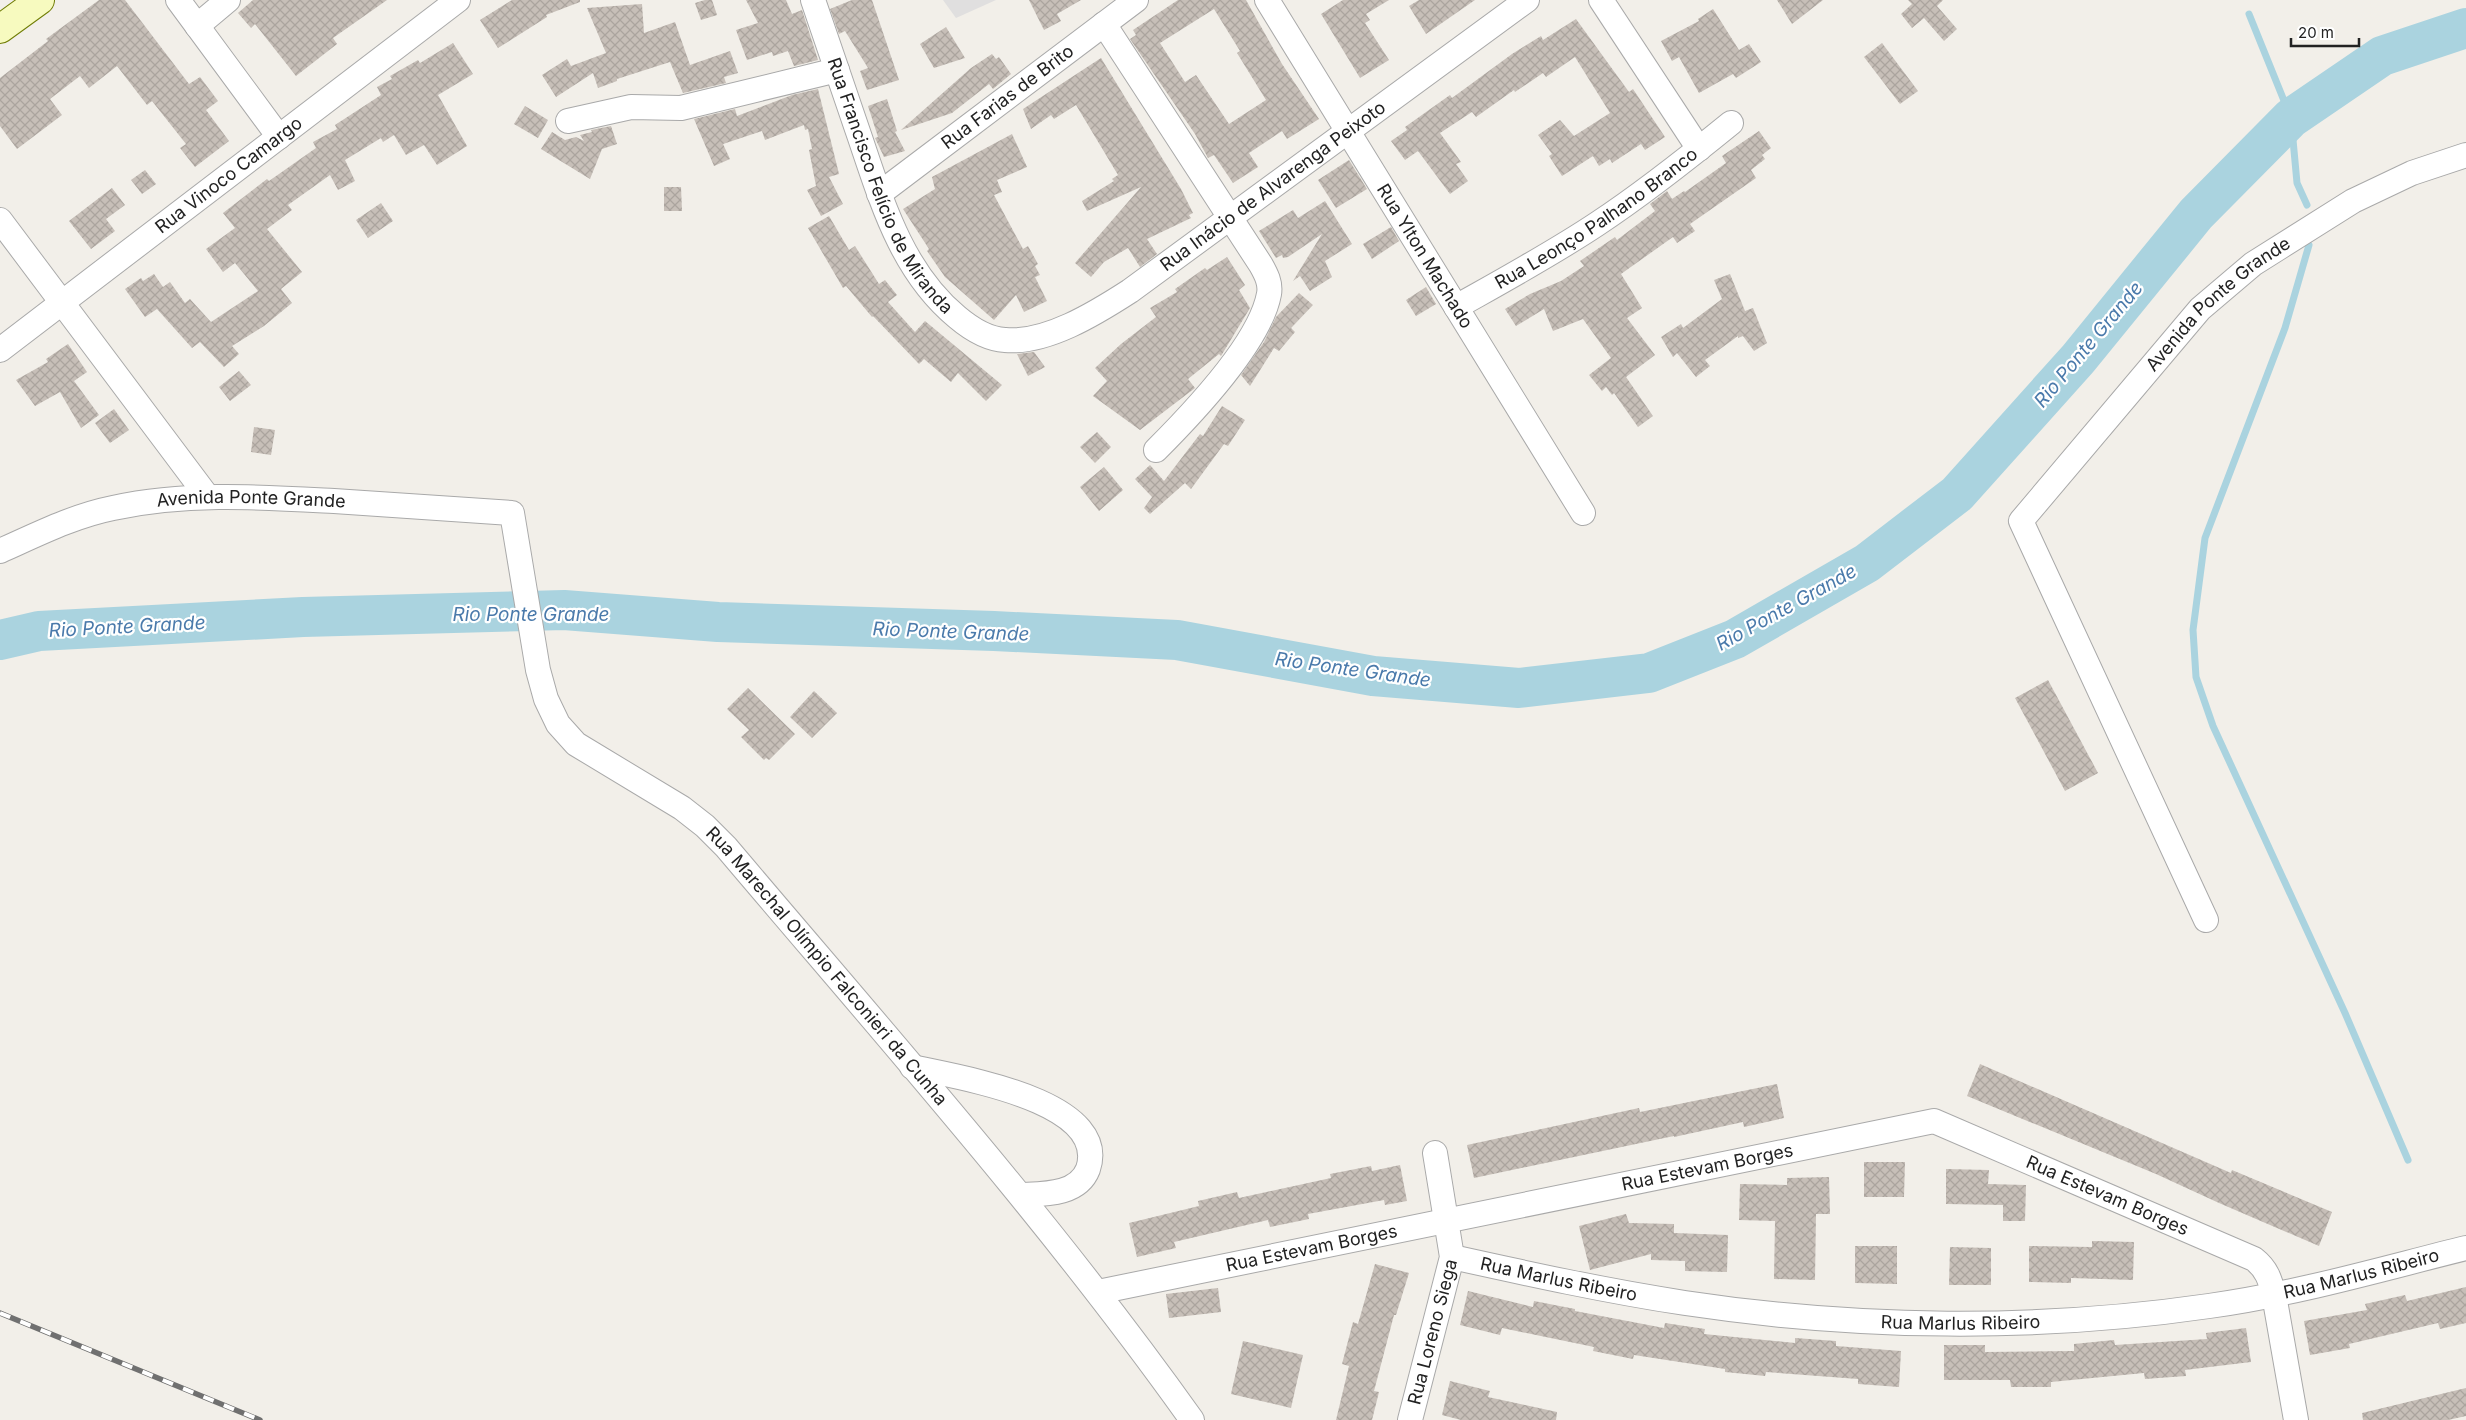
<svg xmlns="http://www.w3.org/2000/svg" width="2466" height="1420" viewBox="0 0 2466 1420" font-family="Inter,sans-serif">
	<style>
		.residential { fill: #e0dfdf }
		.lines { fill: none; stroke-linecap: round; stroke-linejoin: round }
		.stream { stroke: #aad3df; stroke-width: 7 }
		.river { stroke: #aad3df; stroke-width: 40 }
		.building { fill: url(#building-cross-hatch); fill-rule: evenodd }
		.street-casing { stroke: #a9a9a9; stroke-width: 26 }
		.secondary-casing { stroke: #707d05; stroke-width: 30 }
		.street { stroke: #fff; stroke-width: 24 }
		.secondary { stroke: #f7fabf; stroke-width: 28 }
		.rail-casing { stroke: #707070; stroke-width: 5.5 }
		.rail { stroke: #fff; stroke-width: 4; stroke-dasharray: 11; stroke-linecap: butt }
		.labels { text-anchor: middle; stroke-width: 4.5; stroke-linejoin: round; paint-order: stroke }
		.street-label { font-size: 18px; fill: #222; stroke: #fff }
		.water-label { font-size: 19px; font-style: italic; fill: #4a7aab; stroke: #fff }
	</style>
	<defs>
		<pattern id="building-cross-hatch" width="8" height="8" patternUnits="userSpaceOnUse" patternTransform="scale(1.25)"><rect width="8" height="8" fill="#c7bfb8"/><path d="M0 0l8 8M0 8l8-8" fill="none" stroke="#aba49e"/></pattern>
	</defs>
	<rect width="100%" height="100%" fill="#f2efe9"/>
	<!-- residential -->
	<polygon class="residential" points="943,0 996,0 956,18"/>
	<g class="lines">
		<!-- stream -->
		<g class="stream">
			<polyline points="2249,14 2291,118 2297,183 2307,205"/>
			<polyline points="2309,245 2285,328 2205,538 2193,630 2196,677 2213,726 2345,1013 2408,1160"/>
		</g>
		<!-- river -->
		<polyline class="river" points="0,640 39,631 303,617 564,610 718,622 994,631 1177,640 1373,676 1519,688 1649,673 1735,639 1867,563 1957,494 2078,359 2196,214 2291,118 2382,56 2466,28"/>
	</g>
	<!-- building -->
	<g class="building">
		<polygon points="99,0 125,0 189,84 200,77 218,101 206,110 229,141 195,167 180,148 186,144 152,101 147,105 117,66 89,88 80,76 50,99 62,115 17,149 0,126 0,78 48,41 46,39"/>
		<polygon points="253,0 387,0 333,38 337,44 296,76 255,24 251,28 238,13"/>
		<polygon points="512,0 580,0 580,2 546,15 547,17 498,48 480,20"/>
		<polygon points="705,0 712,0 717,15 701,20 695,3"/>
		<polygon points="746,0 786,0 792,14 802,10 818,60 794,66 788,51 773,56 772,52 747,60 736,30 758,23"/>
		<polygon points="852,0 872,0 899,80 867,90 860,71 868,68 845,31 839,34 830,9"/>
		<polygon points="1029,0 1081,0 1057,14 1061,21 1044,30"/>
		<path d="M1178 0H1246L1282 64 1319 119 1287 139 1282 131 1249 153 1258 167 1233 183 1214 155 1208 158 1195 134 1130 39 1136 35 1133 30ZM1214 9 1240 51 1237 53 1266 100 1229 124 1196 75 1185 82 1160 43Z"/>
		<polygon points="1343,0 1389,0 1366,14 1370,20 1365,23 1389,60 1360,78 1321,14"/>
		<polygon points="1419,0 1475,0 1426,34 1409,6"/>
		<polygon points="1777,0 1823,0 1792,24"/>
		<polygon points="1908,0 1943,0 1937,6 1957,29 1944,41 1924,18 1912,28 1901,14 1912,4"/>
		<polygon points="642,4 644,33 675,22 690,65 730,51 738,73 724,77 726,83 683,93 670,62 617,79 617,81 598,88 593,73 556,97 542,75 567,59 571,66 606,53 587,8"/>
		<polygon points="1713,9 1739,50 1749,44 1761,62 1736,78 1733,74 1699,93 1679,57 1672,61 1661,41 1699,21 1698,19"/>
		<polygon points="1576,19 1629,92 1633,89 1665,137 1645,150 1641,144 1612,163 1610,159 1599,166 1593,156 1562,176 1549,156 1552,154 1538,135 1560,120 1574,136 1610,113 1575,57 1546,77 1543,73 1515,92 1514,90 1476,117 1472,112 1440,133 1461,162 1456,164 1468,181 1450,194 1418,151 1405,160 1391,141 1407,130 1405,127 1450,95 1452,98 1512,54 1541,36 1543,40"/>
		<polygon points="946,27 965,58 934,68 920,44"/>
		<polygon points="453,43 473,74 438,95 467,146 437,165 424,145 406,155 394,135 383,142 381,138 345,160 355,181 338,190 330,175 288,205 292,210 267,229 302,272 281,289 292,303 264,326 232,346 239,354 224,367 200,342 192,348 157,309 145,317 125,289 141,278 143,281 154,274 163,287 170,282 185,303 190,299 211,322 258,291 235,263 223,272 206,249 235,228 223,213 267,179 269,181 316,148 313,142 337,129 335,125 381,95 377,87 392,79 390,76 418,60 420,63"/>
		<polygon points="1882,43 1918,91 1900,104 1864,57"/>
		<polygon points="992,54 996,59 999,57 1011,74 993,89 989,84 952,113 901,130 971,68"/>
		<polygon points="1101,58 1181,189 1193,213 1189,215 1191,218 1147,239 1157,254 1140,267 1128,248 1104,262 1091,277 1075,263 1141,187 1087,211 1082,201 1114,181 1112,179 1118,175 1076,105 1054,119 1051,115 1031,129 1023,109"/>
		<polygon points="818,89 839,174 829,177 843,204 821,216 807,190 816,186 809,150 812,149 808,129 805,130 804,125 765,140 762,131 723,144 730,159 714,166 694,119 735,109 737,116 792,95"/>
		<polygon points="887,99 897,131 895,132 905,151 884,157 875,138 878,137 868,106"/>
		<polygon points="525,106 548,120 538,138 514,124"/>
		<polygon points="611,126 617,144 602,149 590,179 541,149 552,132 565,140 576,137 584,141 580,135 592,132 591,130"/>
		<polygon points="1759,131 1771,148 1762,155 1765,159 1751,170 1756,178 1690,224 1695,231 1677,243 1673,237 1621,274 1642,308 1627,318 1655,355 1626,377 1653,416 1638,427 1614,393 1612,395 1606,387 1602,391 1589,375 1611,358 1583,319 1553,331 1544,309 1516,326 1505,309 1530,294 1561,281 1584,266 1580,261 1615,237 1617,240 1655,211 1650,204 1667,191 1672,199 1684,191 1685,192 1726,163 1722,156"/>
		<polygon points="1012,134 1027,167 997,180 1002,192 994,195 1023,249 1028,246 1038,264 1035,266 1040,275 1035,277 1047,301 1024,312 1016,295 994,320 945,277 927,251 929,249 903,209 935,189 932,177"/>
		<polygon points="1349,160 1367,189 1336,208 1318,180"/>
		<polygon points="145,170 156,184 142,194 131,180"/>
		<polygon points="664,187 681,187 682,211 664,211"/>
		<polygon points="112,188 125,205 106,219 115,231 91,249 69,221"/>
		<polygon points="1325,201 1352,244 1325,261 1332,277 1310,291 1300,276 1293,281 1322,234 1288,257 1283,258 1282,255 1276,258 1259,231 1293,210 1298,218"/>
		<polygon points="381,203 393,221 368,238 356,220"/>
		<polygon points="829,216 849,250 855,246 879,284 885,280 897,295 888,302 915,332 925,321 1002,385 986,401 958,373 951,382 924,359 919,364 873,316 872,317 846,286 843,288 808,228"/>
		<polygon points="1391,227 1399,241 1372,259 1363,244"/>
		<polygon points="1227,257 1245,285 1239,290 1250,308 1221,356 1219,354 1188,379 1195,388 1140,430 1093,396 1107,381 1095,368 1121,344 1156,317 1150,308 1177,292 1175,289 1205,268 1207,270"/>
		<polygon points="1730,274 1745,311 1753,308 1767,343 1754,351 1743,336 1738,338 1738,336 1705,360 1710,366 1696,377 1677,353 1673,357 1661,337 1681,324 1683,328 1722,299 1714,280"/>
		<polygon points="1426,287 1436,304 1416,316 1406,300"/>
		<polygon points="1299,293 1313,305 1291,328 1295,332 1279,351 1274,348 1250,386 1241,375 1264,342 1276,317"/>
		<polygon points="68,344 87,372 74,381 99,415 81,428 60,392 35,406 16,380 48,362 46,359"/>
		<polygon points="1034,352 1045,367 1028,376 1017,354"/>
		<polygon points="239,371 251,385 230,401 219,387"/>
		<polygon points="1222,406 1245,420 1228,446 1224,444 1191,489 1185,483 1150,514 1144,508 1152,497 1135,479 1150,465 1164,481 1200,434 1203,436"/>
		<polygon points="114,409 129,430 110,443 95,423"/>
		<polygon points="254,427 275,430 271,455 251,452"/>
		<polygon points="1097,432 1111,447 1095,463 1080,447"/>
		<polygon points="1104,467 1123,490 1099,511 1080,487"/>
		<polygon points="2048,680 2098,773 2065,791 2015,698"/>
		<polygon points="748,688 795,734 769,760 766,758 764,760 741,737 749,730 727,709"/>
		<polygon points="814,691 837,713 812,738 790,717"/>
		<polygon points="1980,1064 2231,1173 2232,1170 2332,1212 2319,1246 2219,1203 2156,1174 1967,1096"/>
		<polygon points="1777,1084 1784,1118 1744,1127 1743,1122 1674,1137 1674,1136 1474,1178 1467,1145 1639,1108 1640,1112"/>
		<polygon points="1864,1162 1905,1162 1904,1197 1864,1197"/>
		<polygon points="1400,1165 1407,1201 1385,1205 1384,1200 1308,1214 1309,1219 1270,1227 1268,1220 1174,1242 1176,1248 1137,1257 1129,1223 1199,1206 1198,1201 1237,1192 1239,1198 1331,1178 1330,1174 1371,1166 1372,1171"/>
		<polygon points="1946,1169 1989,1170 1988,1184 2026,1185 2025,1221 2003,1221 2003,1205 1946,1204"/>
		<polygon points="1829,1177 1830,1214 1816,1214 1815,1280 1774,1279 1775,1221 1739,1220 1740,1184 1787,1185 1787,1178"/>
		<polygon points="1626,1214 1629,1223 1674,1224 1674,1233 1728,1235 1727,1272 1685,1271 1685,1261 1651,1260 1651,1254 1590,1270 1579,1226"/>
		<polygon points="2092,1241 2134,1242 2133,1280 2071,1278 2071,1283 2029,1282 2029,1246 2092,1247"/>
		<polygon points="1855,1246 1897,1246 1897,1284 1855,1283"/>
		<polygon points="1950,1247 1991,1248 1991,1285 1949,1285"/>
		<polygon points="1375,1264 1409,1273 1396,1315 1394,1315 1374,1391 1379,1392 1372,1420 1336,1420 1349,1366 1342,1364 1353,1322 1358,1324"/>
		<polygon points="2466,1287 2466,1323 2440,1329 2438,1323 2349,1344 2350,1348 2310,1355 2304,1321 2367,1310 2365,1304 2405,1295 2407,1301"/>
		<polygon points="1218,1288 1221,1312 1169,1318 1166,1294"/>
		<polygon points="1468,1291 1533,1307 1534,1301 1575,1309 1575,1311 1664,1328 1665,1323 1705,1329 1704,1334 1795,1343 1795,1338 1836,1341 1836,1346 1901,1351 1899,1387 1858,1384 1858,1379 1766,1372 1765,1376 1725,1372 1725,1369 1634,1355 1633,1359 1593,1351 1594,1347 1502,1328 1500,1335 1460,1325"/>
		<polygon points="2246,1328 2251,1362 2185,1370 2186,1376 2145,1379 2144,1373 2051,1382 2051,1387 2011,1387 2010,1380 1944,1380 1944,1345 1985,1345 1985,1352 2074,1351 2074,1344 2114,1340 2115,1345 2207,1339 2206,1333"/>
		<polygon points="1243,1341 1303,1355 1291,1408 1231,1394"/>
		<polygon points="1450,1381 1490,1391 1488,1397 1557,1412 1556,1420 1461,1420 1442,1415"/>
		<polygon points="2466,1388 2466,1416 2448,1420 2363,1420 2362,1413"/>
	</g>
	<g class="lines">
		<defs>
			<g id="street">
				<polyline points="178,0 279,137"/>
				<path id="s1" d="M813 0C827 42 842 84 856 126 880 195 899 269 957 317 970 328 987 339 1005 340 1046 344 1096 313 1130 291L1527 0"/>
				<path id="s2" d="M1267 0 1583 513"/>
				<polyline points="1601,0 1699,149"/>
				<path d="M1104 24 1261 265C1266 274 1271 283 1269 294 1260 343 1191 415 1156 450"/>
				<polyline points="197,26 228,0"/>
				<polyline points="568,121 631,107 681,108 837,70"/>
				<path id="s3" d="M879 194 1136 0"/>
				<polyline points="0,220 207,496"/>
				<path id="s4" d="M1456 307C1504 280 1552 254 1597 224 1644 193 1688 158 1731 123"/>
				<path id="s5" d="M0 350 458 0"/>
				<path id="s6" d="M0 551C36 535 73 516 113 508 187 492 260 497 334 501 394 505 453 509 512 513L538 670 546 699 558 724 576 744 682 808 705 826 726 847C885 1035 1049 1219 1192 1420"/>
				<path id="s7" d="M2206 920 2021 521 2200 309 2253 264 2353 201 2412 173 2466 155"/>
				<path d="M912 1067C955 1077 1111 1100 1088 1169 1078 1195 1044 1194 1022 1195"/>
				<path id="s8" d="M1452 1257C1529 1274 1606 1291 1685 1303 1857 1329 2037 1331 2209 1306 2296 1294 2381 1269 2466 1248"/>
				<path id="s9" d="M1098 1292 1934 1121 2254 1259C2267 1269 2270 1280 2274 1295L2296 1420"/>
				<path id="s10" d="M1410 1420 1452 1257 1435 1153"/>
			</g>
			<polyline id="secondary" points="0,29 40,0"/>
		</defs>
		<!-- street casing -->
		<use href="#street" class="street-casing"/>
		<!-- secondary casing -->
		<use href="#secondary" class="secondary-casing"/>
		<!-- street -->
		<use href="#street" class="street"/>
		<!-- secondary -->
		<use href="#secondary" class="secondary"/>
		<defs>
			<polyline id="rail" points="0,1313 260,1420"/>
		</defs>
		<!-- rail casing -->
		<use href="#rail" class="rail-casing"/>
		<!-- rail -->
		<use href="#rail" class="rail"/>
	</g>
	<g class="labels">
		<!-- street labels -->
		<g class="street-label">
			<text dy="6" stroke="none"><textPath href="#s3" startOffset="161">Rua Farias de Brito</textPath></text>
			<text dy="6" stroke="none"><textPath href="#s5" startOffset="288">Rua Vinoco Camargo</textPath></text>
			<text dy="6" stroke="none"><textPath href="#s1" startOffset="202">Rua Francisco Felício de Miranda</textPath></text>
			<text dy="6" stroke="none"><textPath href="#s1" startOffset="720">Rua Inácio de Alvarenga Peixoto</textPath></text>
			<text dy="6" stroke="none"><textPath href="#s4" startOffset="166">Rua Leonço Palhano Branco</textPath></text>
			<text dy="6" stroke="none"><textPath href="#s2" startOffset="301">Rua Ylton Machado</textPath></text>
			<text dy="6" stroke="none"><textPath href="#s7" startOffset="734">Avenida Ponte Grande</textPath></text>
			<text dy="6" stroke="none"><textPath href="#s6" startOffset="260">Avenida Ponte Grande</textPath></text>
			<text dy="6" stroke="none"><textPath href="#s6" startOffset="1104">Rua Marechal Olímpio Falconieri da Cunha</textPath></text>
			<text dy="6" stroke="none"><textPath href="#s9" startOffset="622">Rua Estevam Borges</textPath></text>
			<text dy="6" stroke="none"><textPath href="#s9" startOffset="1042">Rua Estevam Borges</textPath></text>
			<text dy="6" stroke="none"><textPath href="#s9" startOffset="218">Rua Estevam Borges</textPath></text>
			<text dy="6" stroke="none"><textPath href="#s8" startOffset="919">Rua Marlus Ribeiro</textPath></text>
			<text dy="6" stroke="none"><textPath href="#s8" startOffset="109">Rua Marlus Ribeiro</textPath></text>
			<text dy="6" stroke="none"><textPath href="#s8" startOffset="514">Rua Marlus Ribeiro</textPath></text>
			<text dy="6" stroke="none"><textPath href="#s10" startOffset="91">Rua Loreno Siega</textPath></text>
		</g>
		<!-- water labels -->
		<g class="water-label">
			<text transform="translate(2088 344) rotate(-50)" y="7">Rio Ponte Grande</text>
			<text transform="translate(1786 607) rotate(-29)" y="7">Rio Ponte Grande</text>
			<text x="531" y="621">Rio Ponte Grande</text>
			<text transform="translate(127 626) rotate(-3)" y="7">Rio Ponte Grande</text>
			<text transform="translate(951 631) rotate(2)" y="7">Rio Ponte Grande</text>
			<text transform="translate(1353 669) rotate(8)" y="7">Rio Ponte Grande</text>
		</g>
	</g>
	<!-- scale -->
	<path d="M2291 38v8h68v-8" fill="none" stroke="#222222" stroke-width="2.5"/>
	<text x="2298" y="38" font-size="15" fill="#222222" stroke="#ffffff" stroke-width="4" paint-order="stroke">20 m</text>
</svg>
